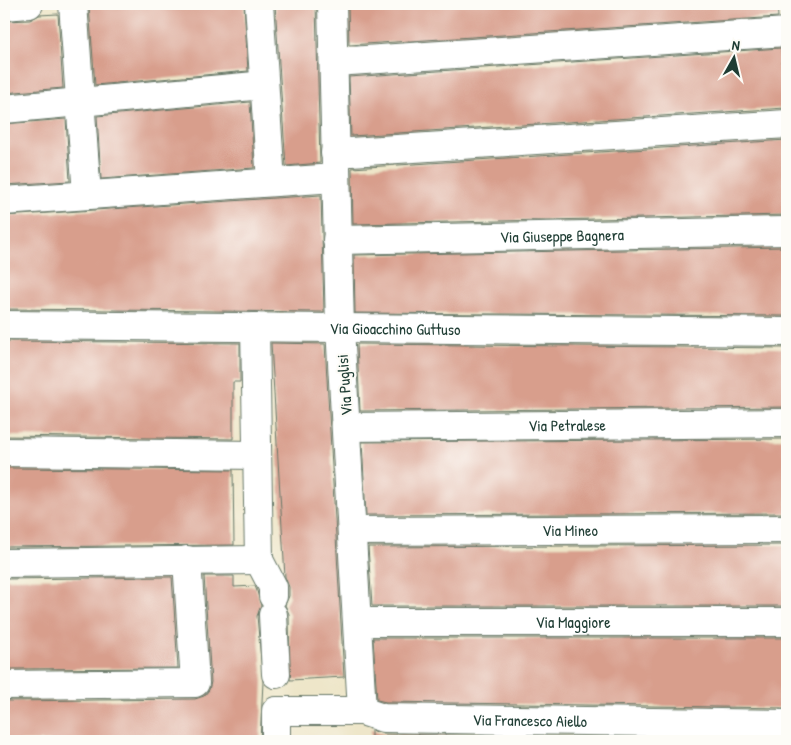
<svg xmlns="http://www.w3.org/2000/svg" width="791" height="745" viewBox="0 0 791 745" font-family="'Patrick Hand',sans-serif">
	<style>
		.building { fill: #d89e8c }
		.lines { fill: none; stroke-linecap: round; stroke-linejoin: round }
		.minor-casing { stroke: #677868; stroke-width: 30 }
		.minor { stroke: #fff; stroke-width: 28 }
		.labels { text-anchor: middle; stroke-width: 4.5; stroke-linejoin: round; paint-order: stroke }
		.street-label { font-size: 16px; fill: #1f3d34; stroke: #fdfcf7 }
	</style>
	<rect width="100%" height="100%" fill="#fdfcf7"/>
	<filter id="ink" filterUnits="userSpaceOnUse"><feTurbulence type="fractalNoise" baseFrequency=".02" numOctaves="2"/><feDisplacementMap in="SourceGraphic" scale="10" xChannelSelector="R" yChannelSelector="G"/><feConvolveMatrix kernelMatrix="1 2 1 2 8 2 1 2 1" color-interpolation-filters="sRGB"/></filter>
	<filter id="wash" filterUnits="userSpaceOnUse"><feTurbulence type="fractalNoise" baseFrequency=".0096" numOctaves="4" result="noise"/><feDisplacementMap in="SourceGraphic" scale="20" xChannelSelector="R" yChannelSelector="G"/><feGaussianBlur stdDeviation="1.12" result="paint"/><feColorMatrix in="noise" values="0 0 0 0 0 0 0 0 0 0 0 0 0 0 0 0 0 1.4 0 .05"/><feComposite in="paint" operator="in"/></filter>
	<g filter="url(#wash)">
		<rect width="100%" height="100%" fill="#eee6c9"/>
		<g id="blocks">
			<!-- building -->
			<g class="building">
				<polygon points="126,4 244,4 248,71 95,85 89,6"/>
				<polygon points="275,4 316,4 320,163 286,166"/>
				<polygon points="348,4 777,4 778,17 349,45"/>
				<polygon points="58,14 63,88 4,93 4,21 30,20 39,15"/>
				<polygon points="781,48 785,108 351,136 349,77"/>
				<polygon points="250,102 254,168 101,179 97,116"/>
				<polygon points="66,119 70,181 4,185 4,124"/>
				<polygon points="787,140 787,215 353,224 352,168"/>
				<polygon points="321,195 324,312 4,309 4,216"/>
				<polygon points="787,247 787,316 355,313 354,255"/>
				<polygon points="4,341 240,343 240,382 233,382 233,439 4,436"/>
				<polygon points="271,343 325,344 344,677 290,680 289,614 285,605 289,596 289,587 285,577"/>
				<polygon points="357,344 787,348 787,407 360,411"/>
				<polygon points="787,439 787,513 366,515 362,442"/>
				<polygon points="4,468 233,470 234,545 4,547"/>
				<polygon points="787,545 787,606 372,606 368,547"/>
				<polygon points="204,576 234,576 234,587 255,586 257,591 261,606 257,616 263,682 260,741 4,741 4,701 195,699 204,696 209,690 211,682"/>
				<polygon points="172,577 178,668 4,669 4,579"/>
				<polygon points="373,638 787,638 787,708 386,702 377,700"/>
				<polygon points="371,730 383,734 787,741 371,741"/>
			</g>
		</g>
	</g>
	<g filter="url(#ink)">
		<use href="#blocks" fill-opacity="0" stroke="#677868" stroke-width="1"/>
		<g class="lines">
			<defs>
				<g id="minor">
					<polyline points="73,4 87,195"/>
					<polyline points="259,4 271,182"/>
					<polyline points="4,6 29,4"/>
					<polyline points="335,62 787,32"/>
					<polyline points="4,109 264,85"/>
					<polyline points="335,153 787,124"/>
					<polyline points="4,201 335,178"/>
					<path id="s1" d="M337 240 787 231"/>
					<path id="s2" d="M4 325 787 332"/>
					<polyline points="255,327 259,560 273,587 273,596"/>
					<path id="s3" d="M347 427 787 423"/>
					<polyline points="4,452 257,455"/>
					<path id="s4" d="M352 531 787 529"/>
					<polyline points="4,563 259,560"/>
					<polyline points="273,615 276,674"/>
					<path id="s5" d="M358 622H787"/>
					<polyline points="4,685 195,683 187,560"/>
					<path id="s6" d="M362 711 383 718 787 724"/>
					<polyline points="276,741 276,711 362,711 340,328 332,4"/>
				</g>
			</defs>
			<!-- minor casing -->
			<use href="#minor" class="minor-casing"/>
			<!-- minor -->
			<use href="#minor" class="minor"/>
		</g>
	</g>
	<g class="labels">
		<!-- street labels -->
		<g class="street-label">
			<text dy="6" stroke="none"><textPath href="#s1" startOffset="225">Via Giuseppe Bagnera</textPath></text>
			<text dy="6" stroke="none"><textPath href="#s2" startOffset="391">Via Gioacchino Guttuso</textPath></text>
			<text transform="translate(344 385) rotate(-94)" y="6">Via Puglisi</text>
			<text dy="6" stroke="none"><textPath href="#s3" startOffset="220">Via Petralese</textPath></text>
			<text dy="6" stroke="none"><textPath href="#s4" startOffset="218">Via Mineo</textPath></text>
			<text dy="6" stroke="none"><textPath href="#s5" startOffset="215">Via Maggiore</textPath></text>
			<text dy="6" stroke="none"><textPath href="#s6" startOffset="169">Via Francesco Aiello</textPath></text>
		</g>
	</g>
	<!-- margin -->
	<rect width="791" height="745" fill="none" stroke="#fdfcf7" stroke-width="20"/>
	<!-- north arrow -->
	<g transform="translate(734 58) rotate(8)" stroke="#fdfcf7" stroke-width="4" paint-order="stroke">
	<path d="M0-4L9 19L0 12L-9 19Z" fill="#1f3d34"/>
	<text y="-8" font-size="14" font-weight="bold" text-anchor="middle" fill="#1f3d34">N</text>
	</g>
</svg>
